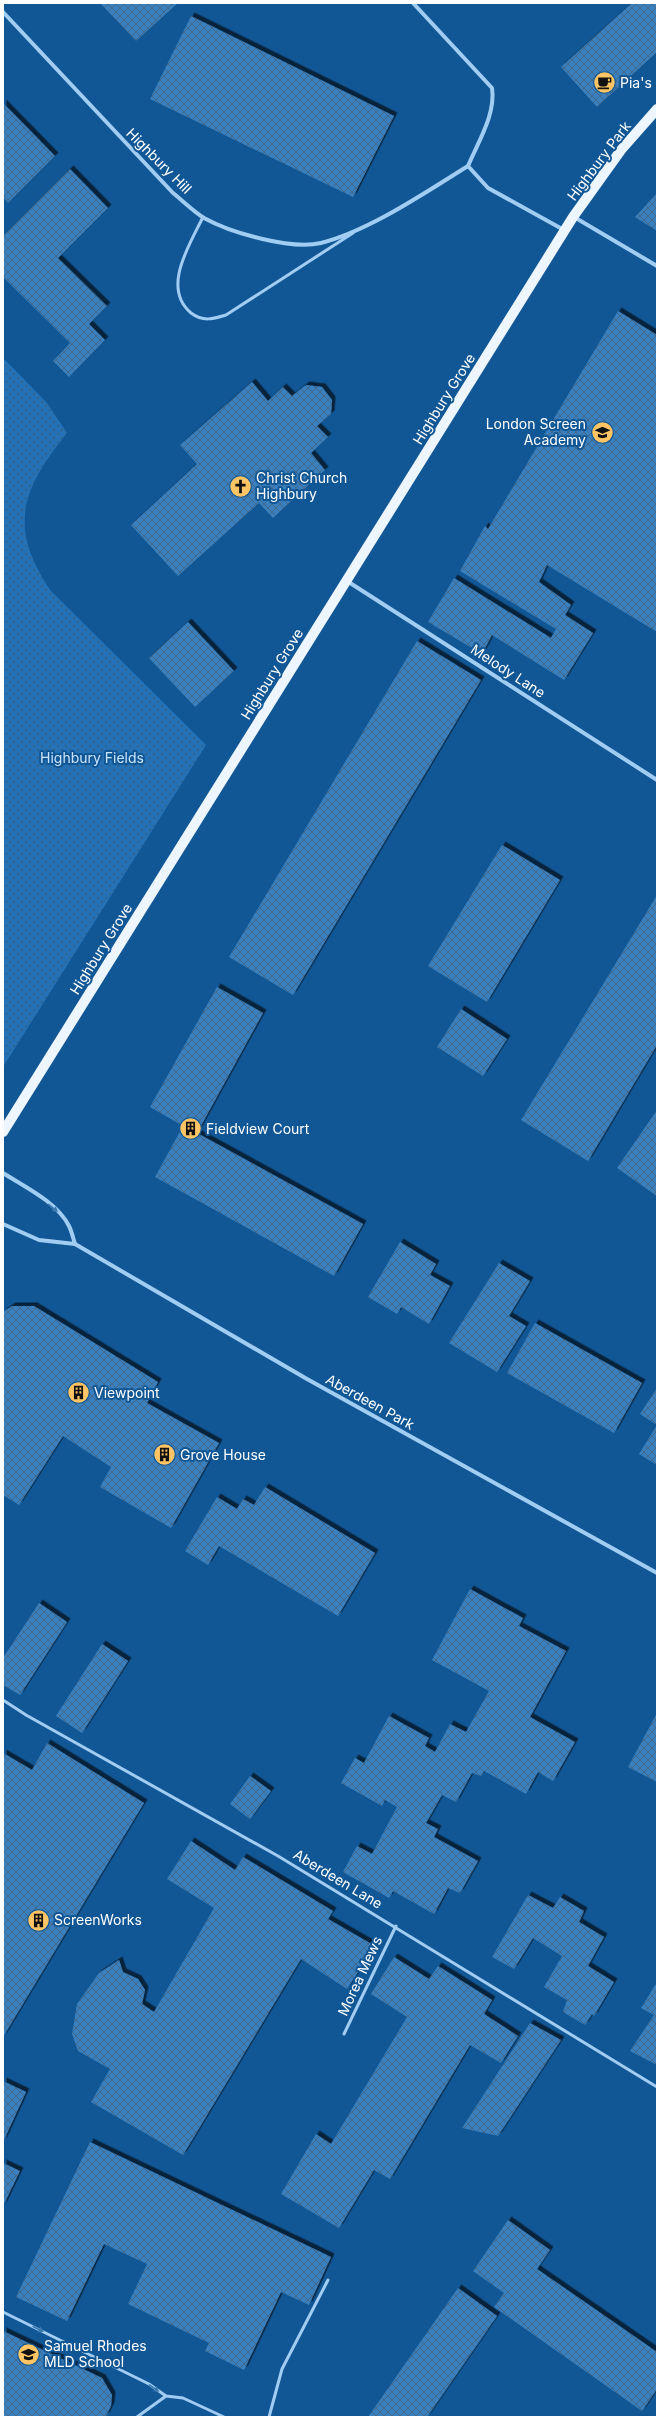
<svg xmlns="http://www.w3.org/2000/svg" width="660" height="2420" viewBox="0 0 660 2420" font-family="Inter,sans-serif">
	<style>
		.park { fill: url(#park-dots) }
		.building { fill: url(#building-cross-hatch); filter: url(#shadow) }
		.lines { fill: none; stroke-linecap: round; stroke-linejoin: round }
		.lane { stroke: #a1cdf3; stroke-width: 3 }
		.street { stroke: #a1cdf3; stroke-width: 4 }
		.primary { stroke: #edf6ff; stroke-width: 10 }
		.oneway { fill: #3c7ab2 }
		.labels { text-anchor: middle; stroke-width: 4; stroke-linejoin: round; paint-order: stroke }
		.poi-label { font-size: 14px; fill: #fff; stroke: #115796; text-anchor: start }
		.street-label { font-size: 14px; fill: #fff; stroke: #115796 }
		.park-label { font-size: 14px; fill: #c9e5fd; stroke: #115796 }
	</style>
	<defs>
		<pattern id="park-dots" width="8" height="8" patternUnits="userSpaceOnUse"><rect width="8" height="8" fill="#2471b5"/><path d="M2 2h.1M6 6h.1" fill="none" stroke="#3a5d7b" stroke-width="1.8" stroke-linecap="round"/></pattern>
		<pattern id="building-cross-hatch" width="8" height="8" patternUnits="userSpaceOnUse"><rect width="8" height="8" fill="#3a80be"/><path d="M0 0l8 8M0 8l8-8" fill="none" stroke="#42698b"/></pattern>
		<filter id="shadow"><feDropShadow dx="3.5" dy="-3.5" stdDeviation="0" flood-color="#0009"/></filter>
	</defs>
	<rect width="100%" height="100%" fill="#115796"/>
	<!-- park -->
	<path class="park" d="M3 358 47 403 67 433C22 489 7 527 51 591L206 745 3 1067Z"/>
	<!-- building -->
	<g class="building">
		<polygon points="100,3 178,3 136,41"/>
		<polygon points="632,3 657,3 657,52 597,107 561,67"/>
		<polygon points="191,16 394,116 353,197 150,99"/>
		<polygon points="3,103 55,156 8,203 3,197"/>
		<polygon points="70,169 108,208 58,258 107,306 89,324 105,340 69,377 53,361 70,343 3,277 3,236"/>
		<polygon points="657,193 657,231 635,217"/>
		<polygon points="618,311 657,335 657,632 547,565 539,582 571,605 565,615 593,633 564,680 492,635 482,654 428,622 454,578 551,638 556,629 460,571 485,526 488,529"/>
		<polygon points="252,382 268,401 283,387 292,396 306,385 322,387 332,400 331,414 317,426 328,437 311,453 325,470 273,518 259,503 178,576 131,525 197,464 180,445"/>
		<polygon points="188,622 234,671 195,707 149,658"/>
		<polygon points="417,641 481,680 293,995 229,957"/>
		<polygon points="502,845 560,880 487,1002 428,966"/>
		<polygon points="657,895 657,1045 588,1161 521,1120"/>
		<polygon points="217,987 263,1013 197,1133 363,1224 334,1276 155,1177 183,1126 150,1107"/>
		<polygon points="461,1009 507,1039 483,1076 437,1047"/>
		<polygon points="657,1110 657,1196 617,1168"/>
		<polygon points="400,1242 436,1264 430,1275 450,1286 429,1324 401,1307 397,1314 368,1297"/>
		<polygon points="499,1263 530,1281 509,1316 526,1326 497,1372 449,1343"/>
		<polygon points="12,1306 34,1306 158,1382 147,1403 219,1443 171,1528 100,1487 111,1467 63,1436 19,1505 3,1495 3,1312"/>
		<polygon points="535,1323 642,1383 614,1433 507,1373"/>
		<polygon points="657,1388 657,1465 639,1454 657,1425 640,1414"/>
		<polygon points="265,1487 375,1553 338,1616 219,1546 208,1565 185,1551 217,1497 237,1509 243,1499 254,1505"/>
		<polygon points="470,1589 523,1618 519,1626 566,1651 530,1717 575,1742 553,1781 538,1772 526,1794 484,1771 481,1776 472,1773 456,1802 442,1795 426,1823 438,1829 434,1837 478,1861 460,1893 448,1888 434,1914 393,1891 389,1898 343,1872 357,1846 372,1854 397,1807 385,1800 382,1806 341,1783 355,1758 364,1763 389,1716 429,1738 425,1746 435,1752 450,1724 466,1732 489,1691 432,1660"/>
		<polygon points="39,1603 67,1622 20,1695 3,1685 3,1658"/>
		<polygon points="102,1644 128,1661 82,1733 56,1716"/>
		<polygon points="657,1713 657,1782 628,1767"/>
		<polygon points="47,1743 144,1803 3,2037 3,1753 32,1770"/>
		<polygon points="250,1776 271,1791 250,1819 230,1804"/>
		<polygon points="191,1841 235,1870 243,1857 333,1911 328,1919 375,1946 347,1989 301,1959 183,2155 91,2102 110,2069 78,2051 72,2034 77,2004 99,1973 119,1960 123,1972 138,1979 145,1990 142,2004 154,2012 214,1908 167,1879"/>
		<polygon points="528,1895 553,1908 560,1897 584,1911 579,1922 604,1937 588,1966 614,1982 594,2016 592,2014 585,2025 563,2012 567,2000 544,1987 562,1956 533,1938 514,1969 492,1957"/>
		<polygon points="394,1957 429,1979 438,1966 492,2000 484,2014 518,2036 501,2063 470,2045 390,2179 374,2170 339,2228 281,2194 316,2134 331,2144 407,2017 371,1994"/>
		<polygon points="657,1982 657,2065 630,2051 654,2015 641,2008"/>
		<polygon points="530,2023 561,2040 498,2136 462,2128"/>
		<polygon points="3,2081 26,2092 3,2142"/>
		<polygon points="90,2142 331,2257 309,2305 281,2292 244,2370 205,2351 209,2343 128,2304 147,2264 104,2244 67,2321 16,2297"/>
		<polygon points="3,2163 20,2171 3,2206"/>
		<polygon points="508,2220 550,2250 537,2269 657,2352 657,2389 642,2411 494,2307 504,2293 473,2271"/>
		<polygon points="458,2288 497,2316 427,2417 368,2417"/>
		<polygon points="3,2331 102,2378 112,2395 111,2406 106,2416 3,2417"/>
	</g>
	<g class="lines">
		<!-- lane -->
		<g class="lane">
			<path d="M203 217C190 244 161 288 191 313 203 322 213 319 226 315L353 233"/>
			<polyline points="3,1700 26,1715 278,1856 657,2087"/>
			<polyline points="344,2034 396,1926"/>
			<polyline points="3,2312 149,2384 166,2396 183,2398 224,2417"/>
			<polyline points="137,2417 166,2396"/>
			<polyline points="269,2417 282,2369 328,2280"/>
		</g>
		<!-- street -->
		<g class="street">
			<path d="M413 3 492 88C496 114 478 142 468 166"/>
			<path d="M3 12 173 193C183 201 193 211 204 218 231 233 291 250 321 243 369 231 426 192 468 166L488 188 564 230"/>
			<polyline points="574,217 657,266"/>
			<polyline points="347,581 657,780"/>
			<path d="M3 1173C25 1187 57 1202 69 1226 72 1232 73 1238 75 1244L39 1240 3 1224"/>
			<polyline points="75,1244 307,1379 657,1573"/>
		</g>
		<!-- primary -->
		<polyline class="primary" points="3,1132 573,217 621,150 657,109"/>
	</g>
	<!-- one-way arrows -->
	<defs><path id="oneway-solid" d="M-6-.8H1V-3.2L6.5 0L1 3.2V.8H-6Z"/></defs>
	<g class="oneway">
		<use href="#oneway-solid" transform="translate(53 1208) rotate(39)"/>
		<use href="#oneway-solid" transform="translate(38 2329) rotate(27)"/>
		<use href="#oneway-solid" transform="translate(154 2388) rotate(35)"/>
	</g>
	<!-- icons -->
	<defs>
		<symbol id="cafe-disc" viewBox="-11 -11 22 22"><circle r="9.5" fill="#ffc463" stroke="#115796"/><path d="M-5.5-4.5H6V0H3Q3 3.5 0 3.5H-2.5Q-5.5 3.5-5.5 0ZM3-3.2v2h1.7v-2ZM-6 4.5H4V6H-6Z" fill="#111"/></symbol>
		<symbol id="university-disc" viewBox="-11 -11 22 22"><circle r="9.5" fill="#ffc463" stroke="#115796"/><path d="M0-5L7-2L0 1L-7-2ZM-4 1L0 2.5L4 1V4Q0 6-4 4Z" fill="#111"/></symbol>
		<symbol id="church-disc" viewBox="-11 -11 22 22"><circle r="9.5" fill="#ffc463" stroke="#115796"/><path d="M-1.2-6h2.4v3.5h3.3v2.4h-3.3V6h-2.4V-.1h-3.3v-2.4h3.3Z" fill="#111"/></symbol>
		<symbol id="building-disc" viewBox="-11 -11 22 22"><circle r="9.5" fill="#ffc463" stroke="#115796"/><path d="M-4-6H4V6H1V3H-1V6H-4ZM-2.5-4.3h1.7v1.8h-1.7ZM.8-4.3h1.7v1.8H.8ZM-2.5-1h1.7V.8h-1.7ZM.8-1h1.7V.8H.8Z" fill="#111"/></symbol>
		<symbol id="school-disc" viewBox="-11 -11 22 22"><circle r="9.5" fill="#ffc463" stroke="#115796"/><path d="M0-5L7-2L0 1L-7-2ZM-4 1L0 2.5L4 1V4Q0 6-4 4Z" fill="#111"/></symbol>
	</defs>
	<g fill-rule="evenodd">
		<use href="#cafe-disc" x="592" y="70" width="25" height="25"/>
		<use href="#university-disc" x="590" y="420" width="25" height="25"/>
		<use href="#church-disc" x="228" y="474" width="25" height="25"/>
		<use href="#building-disc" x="178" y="1116" width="25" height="25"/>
		<use href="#building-disc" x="66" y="1380" width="25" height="25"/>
		<use href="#building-disc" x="152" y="1442" width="25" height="25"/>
		<use href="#building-disc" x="26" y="1908" width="25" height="25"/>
		<use href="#school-disc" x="16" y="2342" width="25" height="25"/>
	</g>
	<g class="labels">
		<!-- poi labels -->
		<g class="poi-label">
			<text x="620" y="88">Pia's</text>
			<text x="586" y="429" text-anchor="end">London Screen<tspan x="586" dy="16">Academy</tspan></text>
			<text x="256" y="483">Christ Church<tspan x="256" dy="16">Highbury</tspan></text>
			<text x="206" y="1134">Fieldview Court</text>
			<text x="94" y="1398">Viewpoint</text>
			<text x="180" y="1460">Grove House</text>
			<text x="54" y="1925">ScreenWorks</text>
			<text x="44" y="2351">Samuel Rhodes<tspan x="44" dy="16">MLD School</tspan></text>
		</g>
		<!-- street labels -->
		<g class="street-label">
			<text transform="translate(159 161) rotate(45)" y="5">Highbury Hill</text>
			<text transform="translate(599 161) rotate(-53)" y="5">Highbury Park</text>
			<text transform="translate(444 399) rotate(-58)" y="5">Highbury Grove</text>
			<text transform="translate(508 671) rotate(33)" y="5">Melody Lane</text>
			<text transform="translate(272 674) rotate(-58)" y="5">Highbury Grove</text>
			<text transform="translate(101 949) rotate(-58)" y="5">Highbury Grove</text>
			<text transform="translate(370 1402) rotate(29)" y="5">Aberdeen Park</text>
			<text transform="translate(338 1879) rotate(31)" y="5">Aberdeen Lane</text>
			<text transform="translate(360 1976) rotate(-65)" y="5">Morea Mews</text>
		</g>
		<!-- park labels -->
		<g class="park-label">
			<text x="92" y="763">Highbury Fields</text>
		</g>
	</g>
	<!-- border -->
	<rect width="660" height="2420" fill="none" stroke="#ffffff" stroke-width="8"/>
</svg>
